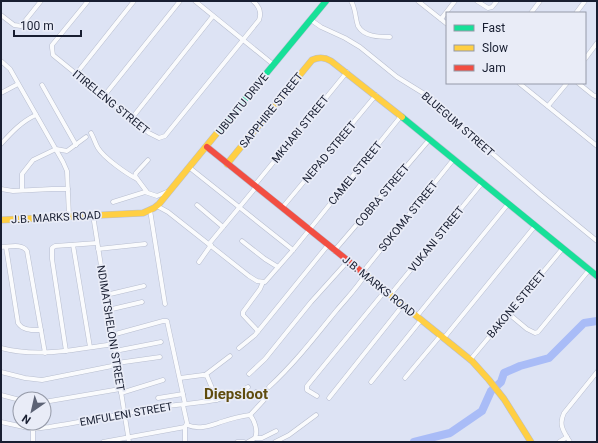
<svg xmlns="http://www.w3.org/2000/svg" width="598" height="443" viewBox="0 0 598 443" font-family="Roboto,sans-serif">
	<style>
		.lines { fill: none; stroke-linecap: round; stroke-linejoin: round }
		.river { stroke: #a9bcf7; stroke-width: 8 }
		.street-casing { stroke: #b8becf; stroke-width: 5 }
		.fast-casing { stroke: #b8becf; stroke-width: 7 }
		.slow-casing { stroke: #b8becf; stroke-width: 7 }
		.jam-casing { stroke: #b8becf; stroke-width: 7 }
		.street { stroke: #fafbfd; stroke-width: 4 }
		.fast { stroke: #16e098; stroke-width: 6 }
		.slow { stroke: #ffcf43; stroke-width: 6 }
		.jam { stroke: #f24e42; stroke-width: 6 }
		.labels { text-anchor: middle; stroke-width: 3.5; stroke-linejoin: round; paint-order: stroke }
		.street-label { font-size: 11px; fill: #181e31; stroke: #e9ecf7 }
		.district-label { font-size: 15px; font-weight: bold; fill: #5f4b0d; stroke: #e9ecf7 }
	</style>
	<rect width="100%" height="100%" fill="#dde3f4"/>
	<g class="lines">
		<!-- river -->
		<polyline class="river" points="414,442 450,433 482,411 491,391 501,382 504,373 520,366 549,358 584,323 597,321"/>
		<defs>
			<g id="street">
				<path d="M88 1 52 45V48L53 55 149 133 159 138 165 136 169 131 259 20C262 12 259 6 253 1"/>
				<polyline points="195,1 274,65"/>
				<path d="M351 1C356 9 355 18 358 26 364 37 380 37 390 37"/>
				<polyline points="418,1 447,24"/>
				<polyline points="477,1 488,8 492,7 497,1"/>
				<polyline points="531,13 540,1"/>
				<polyline points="576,13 585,1"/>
				<polyline points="1,15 14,25 21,26 41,1"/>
				<polyline points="441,19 455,1"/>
				<polyline points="311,20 321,27 345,38 360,47 397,77 431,98 459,125 542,196 597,241"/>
				<polyline points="585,59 597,43"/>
				<polyline points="1,61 10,69 63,162 67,171 69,216"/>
				<polyline points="76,74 134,1"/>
				<polyline points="519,83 597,146"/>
				<polyline points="578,83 593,95 597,97"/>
				<polyline points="42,85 76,145"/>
				<polyline points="1,93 18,84"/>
				<polyline points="104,96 180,1"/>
				<polyline points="548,106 567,83"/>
				<polyline points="132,118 213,16"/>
				<path d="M91 133C94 138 95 143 98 148 104 158 127 174 137 179"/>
				<path d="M1 144C11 133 22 121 36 115"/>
				<polyline points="190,168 293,250"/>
				<polyline points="254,186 347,72"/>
				<polyline points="1,189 13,191 52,189 68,189"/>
				<polyline points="22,190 22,174 33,160 56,149 67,151 86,137"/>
				<polyline points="147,192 135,176 136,173 148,160"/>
				<polyline points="113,202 145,192 157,196 169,191"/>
				<polyline points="197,205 223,227"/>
				<polyline points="157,206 168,212 249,276 257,281 265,282 293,250 401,116"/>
				<polyline points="282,208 376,95"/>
				<polyline points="150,210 165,304"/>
				<polyline points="93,215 129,442"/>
				<polyline points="242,241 265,259 278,267"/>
				<polyline points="209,244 256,187"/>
				<polyline points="73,245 90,347"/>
				<path d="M1 247C9 247 22 243 27 251L45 353"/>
				<path d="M6 247 18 323C23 331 33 330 41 330"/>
				<polyline points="98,249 145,244"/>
				<polyline points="334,251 429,140"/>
				<polyline points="199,262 211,245"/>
				<polyline points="362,273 453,160"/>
				<polyline points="106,295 144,286"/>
				<polyline points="390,295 482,183"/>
				<polyline points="108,310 142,302"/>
				<polyline points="509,314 527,329 535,333 538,332 589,270"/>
				<polyline points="417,316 508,204"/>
				<polyline points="258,331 243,315 243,312 260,289 263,282"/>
				<polyline points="112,335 163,321 167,321 185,404"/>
				<polyline points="444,338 535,226"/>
				<path d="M1 348C39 358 76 349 114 344"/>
				<polyline points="239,348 255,335 328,245"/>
				<polyline points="66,351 52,259 52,248 55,246 97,243"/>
				<polyline points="115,351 161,342"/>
				<polyline points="470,360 563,248"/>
				<polyline points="117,363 160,357"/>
				<polyline points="1,372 25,378 42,380 117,365"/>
				<polyline points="249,374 265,359 311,302 348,261"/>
				<polyline points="205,375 230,356"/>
				<polyline points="180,378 203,375 207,376 217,400"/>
				<polyline points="405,378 441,335"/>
				<polyline points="371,382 421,320"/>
				<path d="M269 387C294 364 315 337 336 311 346 299 357 288 365 275"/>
				<polyline points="121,393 163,380"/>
				<polyline points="1,395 20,400"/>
				<polyline points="317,396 307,390 307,386 385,291"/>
				<polyline points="158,398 183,394"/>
				<polyline points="329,398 403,305"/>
				<polyline points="44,402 120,389"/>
				<polyline points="250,415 264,400 256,392"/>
				<path d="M1 422 33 429 49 427C87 421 124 414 162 407 191 402 223 404 248 387"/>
				<path d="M187 425C199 430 209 426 221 422 230 419 241 416 250 415 255 421 258 431 255 438L248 442"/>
				<polyline points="255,438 262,438 276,431"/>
				<polyline points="33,442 33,429"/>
				<polyline points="103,442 185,427 187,423 183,405"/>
				<polyline points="185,442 185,427"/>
				<polyline points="237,442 244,442"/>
				<polyline points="275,442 289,435 316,415"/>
				<polyline points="559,442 567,437"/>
				<path d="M570 442C564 432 558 425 564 413L597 372"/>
			</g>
			<g id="fast">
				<polyline points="402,117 597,276"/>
				<polyline points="217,133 326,1"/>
			</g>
			<g id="slow">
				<path d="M227 164 312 60C319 57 324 57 331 61L402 117"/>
				<polyline points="1,220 143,213 154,208 159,204 217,133"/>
				<polyline points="367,276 472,361 489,380 504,399 531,442"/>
			</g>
			<polyline id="jam" points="207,147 367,276"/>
		</defs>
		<!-- street casing -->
		<use href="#street" class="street-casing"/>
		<!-- fast casing -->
		<use href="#fast" class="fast-casing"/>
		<!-- slow casing -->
		<use href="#slow" class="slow-casing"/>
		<!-- jam casing -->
		<use href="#jam" class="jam-casing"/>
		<!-- street -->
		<use href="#street" class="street"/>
		<!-- fast -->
		<use href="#fast" class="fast"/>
		<!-- slow -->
		<use href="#slow" class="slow"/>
		<!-- jam -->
		<use href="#jam" class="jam"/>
	</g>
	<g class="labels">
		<!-- street labels -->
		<g class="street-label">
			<text transform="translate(111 102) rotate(39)" y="4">ITIRELENG STREET</text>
			<text transform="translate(242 104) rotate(-51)" y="4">UBUNTU DRIVE</text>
			<text transform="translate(271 110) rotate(-51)" y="4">SAPPHIRE STREET</text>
			<text transform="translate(458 124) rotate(41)" y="4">BLUEGUM STREET</text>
			<text transform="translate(300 129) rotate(-51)" y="4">MKHARI STREET</text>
			<text transform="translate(329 152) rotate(-50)" y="4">NEPAD STREET</text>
			<text transform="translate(355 173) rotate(-51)" y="4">CAMEL STREET</text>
			<text transform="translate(382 195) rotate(-50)" y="4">COBRA STREET</text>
			<text transform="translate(408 216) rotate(-51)" y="4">SOKOMA STREET</text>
			<text transform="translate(56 217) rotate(-3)" y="4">J.B. MARKS ROAD</text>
			<text transform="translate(436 239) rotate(-51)" y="4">VUKANI STREET</text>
			<text transform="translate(379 286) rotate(39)" y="4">J.B. MARKS ROAD</text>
			<text transform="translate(516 304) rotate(-50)" y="4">BAKONE STREET</text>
			<text transform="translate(111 328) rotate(81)" y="4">NDIMATSHELONI STREET</text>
			<text transform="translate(126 414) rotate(-10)" y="4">EMFULENI STREET</text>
		</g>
		<!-- district labels -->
		<g class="district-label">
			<text x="236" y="399">Diepsloot</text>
		</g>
	</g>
	<!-- border -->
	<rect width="598" height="443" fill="none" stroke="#181e31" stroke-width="4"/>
	<!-- legend -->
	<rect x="446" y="12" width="140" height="72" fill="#e9ecf7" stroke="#959aa8"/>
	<rect x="454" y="25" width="20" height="6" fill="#16e098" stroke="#959aa8"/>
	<text x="482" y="32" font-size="12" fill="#181e31">Fast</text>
	<rect x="454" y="45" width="20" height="6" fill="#ffcf43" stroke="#959aa8"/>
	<text x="482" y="52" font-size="12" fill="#181e31">Slow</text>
	<rect x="454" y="65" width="20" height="6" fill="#f24e42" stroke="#959aa8"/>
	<text x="482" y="72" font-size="12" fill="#181e31">Jam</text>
	<!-- north arrow -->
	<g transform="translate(32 411) rotate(214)"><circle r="19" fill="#e9ecf7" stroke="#959aa8"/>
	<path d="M0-3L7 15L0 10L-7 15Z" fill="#5d6375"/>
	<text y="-6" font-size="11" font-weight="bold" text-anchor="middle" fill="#181e31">N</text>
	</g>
	<!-- scale -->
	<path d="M14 30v6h67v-6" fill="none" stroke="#181e31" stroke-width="2"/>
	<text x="20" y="30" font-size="12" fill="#181e31" stroke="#e9ecf7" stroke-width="3" paint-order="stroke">100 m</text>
</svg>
